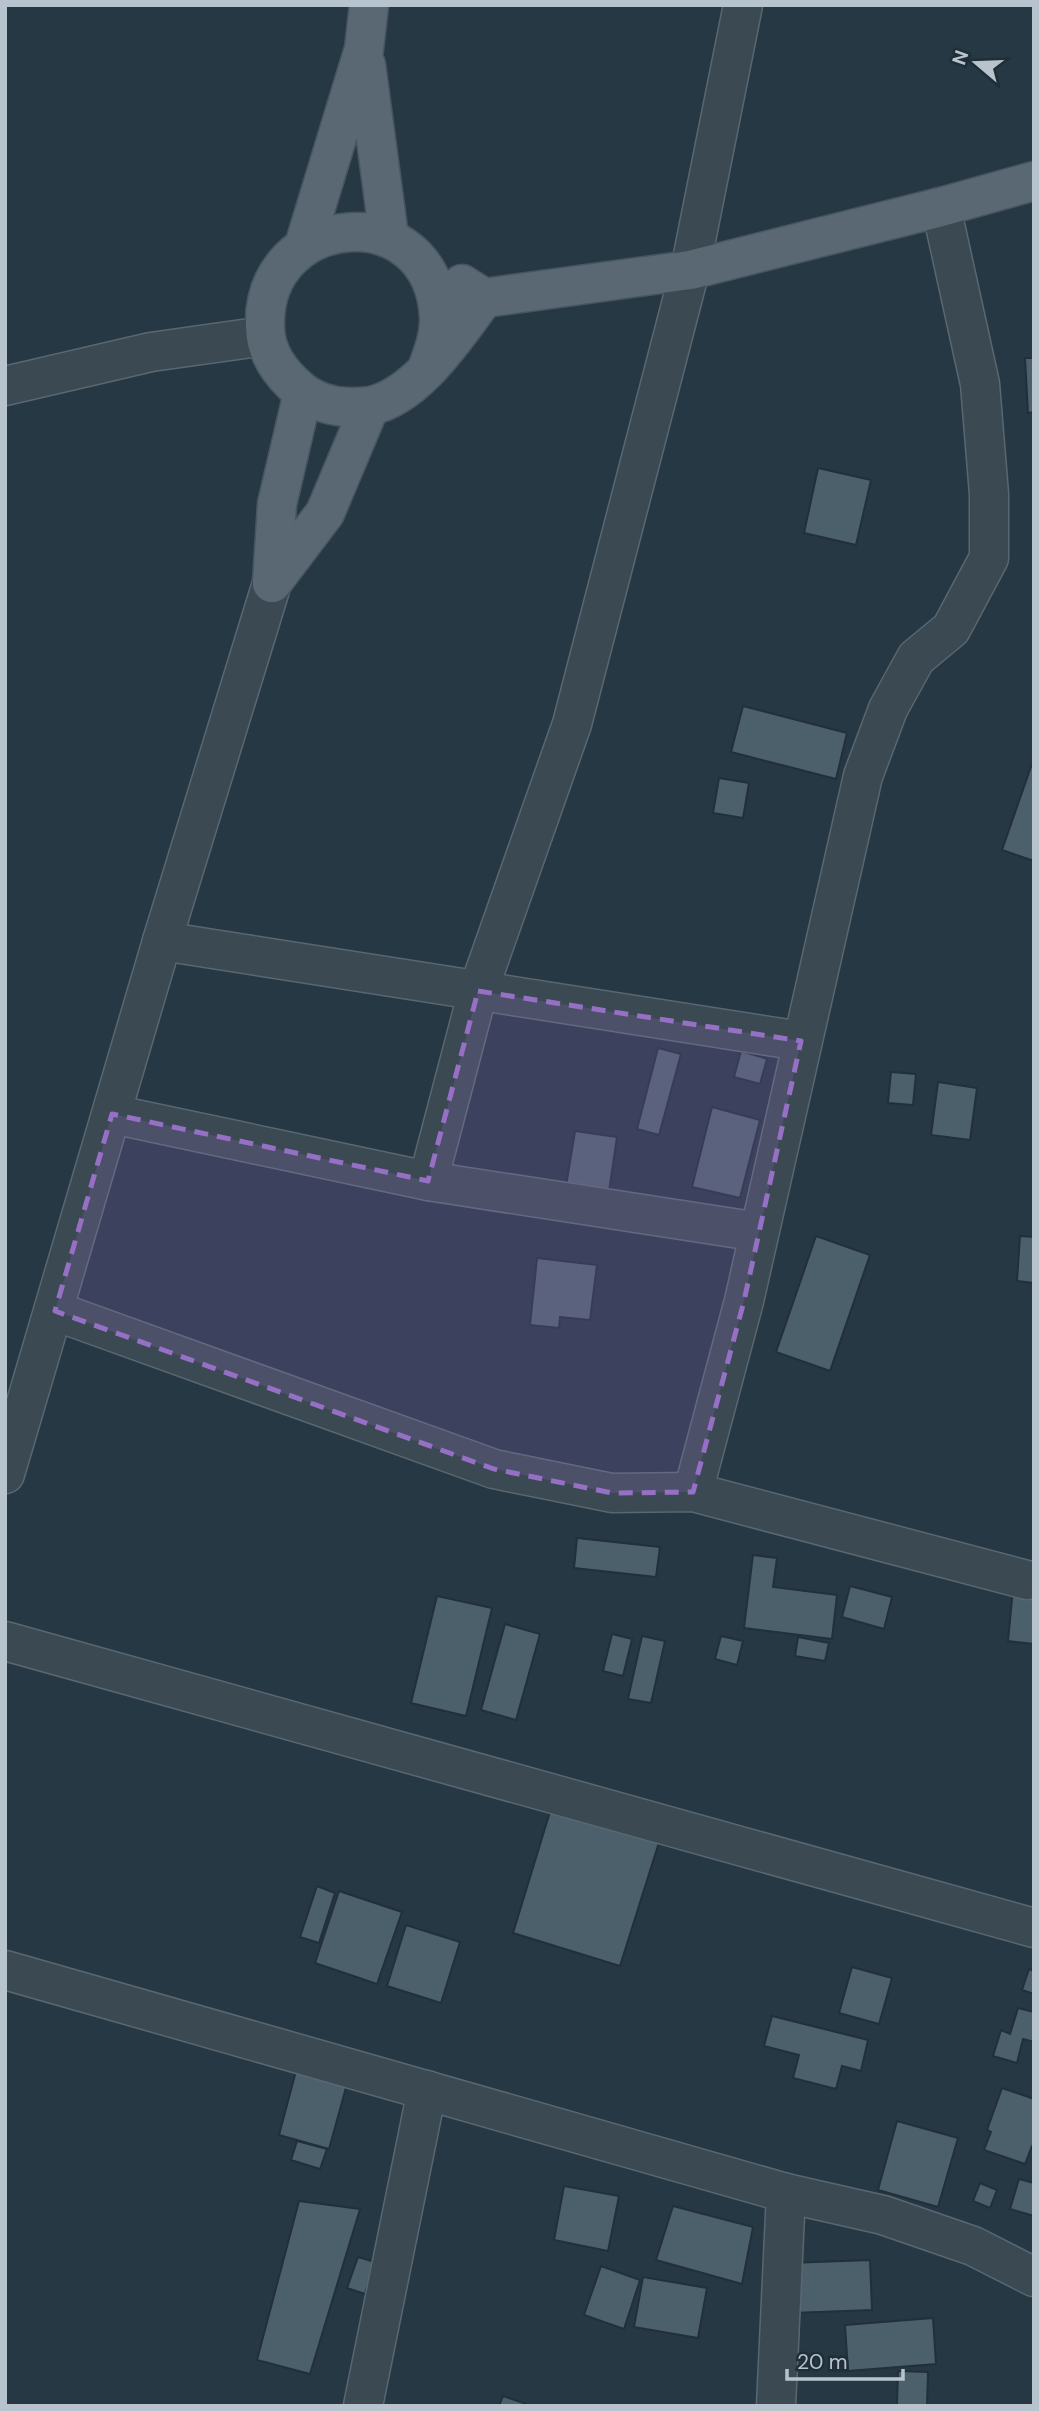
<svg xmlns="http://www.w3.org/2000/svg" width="1039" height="2411" viewBox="0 0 1039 2411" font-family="'DM Sans',sans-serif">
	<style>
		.building { fill: #4c606c; stroke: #21303b; stroke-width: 2 }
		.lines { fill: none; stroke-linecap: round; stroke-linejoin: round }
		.minor-casing { stroke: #596771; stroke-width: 41 }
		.major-casing { stroke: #475560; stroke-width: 41 }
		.minor { stroke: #3b4953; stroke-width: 38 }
		.major { stroke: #596873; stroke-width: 38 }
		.marked { fill: #9670c5; fill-opacity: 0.2; stroke: #9670c5; stroke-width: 5; stroke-dasharray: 14 9; stroke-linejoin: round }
	</style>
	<rect width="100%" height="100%" fill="#263844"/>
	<!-- building -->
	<g class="building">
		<polygon points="1025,358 1034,358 1034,412 1028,413"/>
		<polygon points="818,468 871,480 856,545 804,533"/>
		<polygon points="743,706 847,733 836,779 731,752"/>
		<polygon points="1034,758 1034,861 1002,850"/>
		<polygon points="719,778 749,783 743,818 713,813"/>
		<polygon points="658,1048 681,1054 659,1135 637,1129"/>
		<polygon points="741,1051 767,1059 760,1084 734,1077"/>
		<polygon points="891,1072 916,1074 913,1105 888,1103"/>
		<polygon points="938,1082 977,1088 970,1140 931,1135"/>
		<polygon points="712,1107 760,1120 740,1198 692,1187"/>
		<polygon points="575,1131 617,1137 609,1192 566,1186"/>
		<polygon points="816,1236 870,1255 830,1371 776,1352"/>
		<polygon points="1020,1236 1034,1237 1034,1283 1017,1281"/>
		<polygon points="537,1258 597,1265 590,1320 560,1317 559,1328 530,1325"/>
		<polygon points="577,1538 660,1547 656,1577 574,1568"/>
		<polygon points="753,1555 777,1558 773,1587 837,1595 832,1639 744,1628"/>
		<polygon points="850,1586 892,1597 884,1629 842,1617"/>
		<polygon points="1013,1589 1034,1591 1034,1644 1008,1641"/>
		<polygon points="437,1596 492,1608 466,1716 411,1703"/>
		<polygon points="505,1624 540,1634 516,1720 481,1710"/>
		<polygon points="612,1634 632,1639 623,1676 603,1671"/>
		<polygon points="642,1636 665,1641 651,1703 628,1699"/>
		<polygon points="721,1636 743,1641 737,1665 715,1659"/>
		<polygon points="798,1637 829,1643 825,1661 795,1656"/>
		<polygon points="553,1802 661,1836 620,1966 513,1933"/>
		<polygon points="317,1886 335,1893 319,1943 300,1937"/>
		<polygon points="339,1891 402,1912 377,1984 315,1963"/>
		<polygon points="406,1925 460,1942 441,2003 387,1986"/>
		<polygon points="852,1967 892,1978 879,2024 839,2013"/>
		<polygon points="1029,1969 1034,1971 1034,1994 1022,1990"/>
		<polygon points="1018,2008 1034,2012 1034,2042 1023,2039 1017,2063 993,2056 1001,2030 1010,2034"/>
		<polygon points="772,2016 868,2040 861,2071 842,2066 836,2089 793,2078 799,2055 764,2046"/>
		<polygon points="296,2071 347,2084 329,2149 279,2135"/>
		<polygon points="1002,2088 1034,2099 1034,2146 1032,2146 1025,2164 984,2150 991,2132 987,2130"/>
		<polygon points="897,2121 958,2138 938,2207 878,2190"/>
		<polygon points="297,2141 327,2149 320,2169 291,2160"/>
		<polygon points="1019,2179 1034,2183 1034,2216 1010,2209"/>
		<polygon points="980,2183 997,2190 990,2208 973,2201"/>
		<polygon points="564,2186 619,2196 608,2251 554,2240"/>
		<polygon points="299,2201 360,2209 310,2374 257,2360"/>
		<polygon points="673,2206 753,2227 742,2284 656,2260"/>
		<polygon points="358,2257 375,2262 365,2294 347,2288"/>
		<polygon points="870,2260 872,2310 791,2313 789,2263"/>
		<polygon points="601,2266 640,2280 624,2329 584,2315"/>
		<polygon points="643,2277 707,2288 698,2338 634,2327"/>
		<polygon points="933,2318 936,2364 848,2371 845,2325"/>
		<polygon points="898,2371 928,2372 927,2406 897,2406"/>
		<polygon points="503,2396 532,2406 499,2406"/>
	</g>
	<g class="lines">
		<defs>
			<g id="minor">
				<polyline points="5,386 151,352 265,336"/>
				<polyline points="162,941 801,1041"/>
				<polyline points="112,1114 428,1181 759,1232"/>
				<polyline points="428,1181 478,991 572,724 690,270 743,5"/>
				<polyline points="55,1311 494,1469 612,1493 693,1492 1027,1580"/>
				<polyline points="5,1474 162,941 272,583"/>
				<polyline points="693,1492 744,1301 863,776 888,709 916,658 951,629 989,558 989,494 980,384 941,207"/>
				<polyline points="5,1641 1034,1928"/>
				<polyline points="5,1970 786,2193 883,2215 973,2246 1034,2277"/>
				<polyline points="363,2406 427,2090"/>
				<polyline points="776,2406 786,2193"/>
			</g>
			<g id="major">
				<polyline points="366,65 389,237"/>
				<polyline points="304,246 364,49 369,5"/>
				<polyline points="462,284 484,298 690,270 941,207 1034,181"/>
				<path d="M427 369C433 353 440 335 439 317 433 195 261 210 265 327 265 352 281 374 300 390 313 401 332 407 349 407 356 407 363 407 370 406 418 396 457 334 484 298"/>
				<polyline points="272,583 325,513 370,406"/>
				<polyline points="272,583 277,504 303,393"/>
			</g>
		</defs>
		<!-- minor casing -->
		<use href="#minor" class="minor-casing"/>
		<!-- major casing -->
		<use href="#major" class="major-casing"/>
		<!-- minor -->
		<use href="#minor" class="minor"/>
		<!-- major -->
		<use href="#major" class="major"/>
	</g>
	<!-- marked area -->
	<path class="marked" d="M478 991 801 1041 744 1301 693 1492 612 1493 494 1469 55 1311 112 1114 428 1181Z"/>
	<!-- border -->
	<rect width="1039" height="2411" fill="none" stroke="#b8c4cd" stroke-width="14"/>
	<!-- north arrow -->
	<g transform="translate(976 63) rotate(289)" stroke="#1f2e39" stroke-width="5" paint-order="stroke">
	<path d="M0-5L12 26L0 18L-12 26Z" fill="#b8c4cd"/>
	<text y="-10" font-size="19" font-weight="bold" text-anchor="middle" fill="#b8c4cd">N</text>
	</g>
	<!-- scale -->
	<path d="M787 2369v10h116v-10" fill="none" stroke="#b8c4cd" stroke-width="3.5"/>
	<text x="797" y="2369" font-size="21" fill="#b8c4cd" stroke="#1f2e39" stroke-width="5" paint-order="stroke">20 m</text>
</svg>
